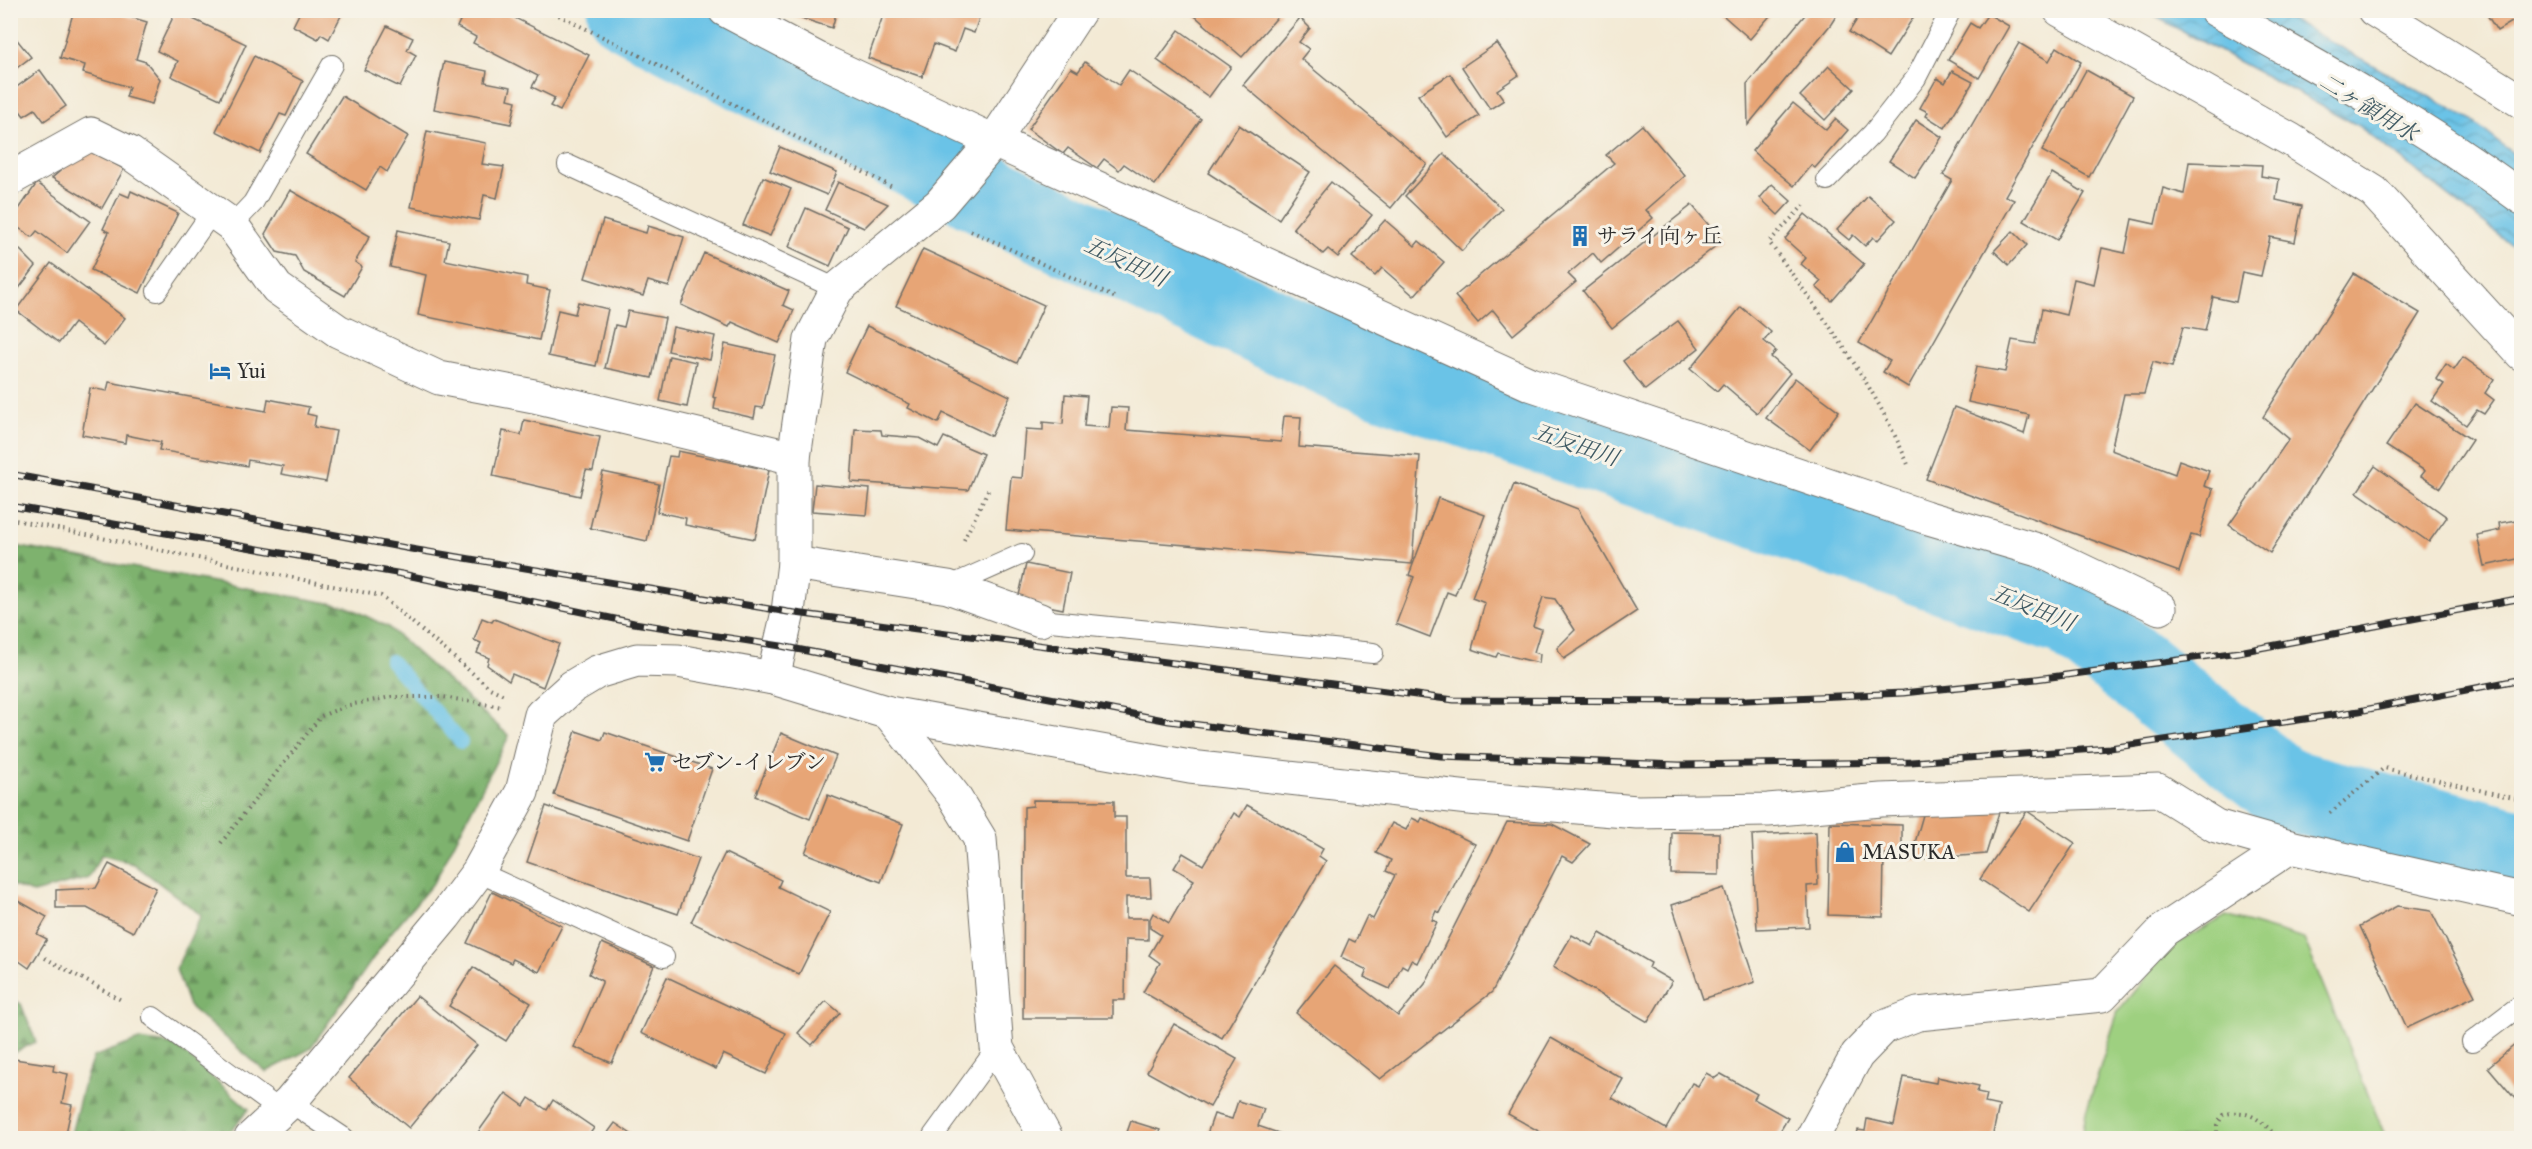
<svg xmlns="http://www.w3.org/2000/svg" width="2532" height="1149" viewBox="0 0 2532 1149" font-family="'IM FELL Great Primer','Noto Serif JP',serif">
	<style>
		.green { fill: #9ed080; stroke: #647e56; stroke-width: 1.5 }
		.forest { fill: url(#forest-firs); stroke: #546e4c; stroke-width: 1.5 }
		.water { fill: url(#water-waves); stroke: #4a7789; stroke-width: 1.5 }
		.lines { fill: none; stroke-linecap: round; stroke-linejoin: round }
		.stream { stroke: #6ac3e7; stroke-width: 14 }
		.canal { stroke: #6ac3e7; stroke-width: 48 }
		.river { stroke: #6ac3e7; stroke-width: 82 }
		.building { fill: #e7a576 }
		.lane-casing { stroke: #716e66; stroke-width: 22 }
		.street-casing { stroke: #716e66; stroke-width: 35 }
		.secondary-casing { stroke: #716e66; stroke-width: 35 }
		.primary-casing { stroke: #716e66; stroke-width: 35 }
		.path { stroke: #716e66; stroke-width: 4; stroke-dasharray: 1.5 4.5; stroke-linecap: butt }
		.lane { stroke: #fff; stroke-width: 20 }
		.street { stroke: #fff; stroke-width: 33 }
		.secondary { stroke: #fff; stroke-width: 33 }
		.primary { stroke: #fff; stroke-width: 33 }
		.rail-casing { stroke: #2b2b2b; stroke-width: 7 }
		.rail { stroke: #f7f3e8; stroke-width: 4.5; stroke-dasharray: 14; stroke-linecap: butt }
		.labels { text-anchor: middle; stroke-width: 6; stroke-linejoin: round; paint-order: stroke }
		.poi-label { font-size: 21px; fill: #2b2b2b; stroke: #f7f3e8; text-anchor: start }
		.water-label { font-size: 22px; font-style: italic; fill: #3e5963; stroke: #f7f3e8 }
	</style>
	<defs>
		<pattern id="forest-firs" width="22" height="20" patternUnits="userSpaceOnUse" patternTransform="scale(1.5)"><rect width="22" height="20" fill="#7eb26e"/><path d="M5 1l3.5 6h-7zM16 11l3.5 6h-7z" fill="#67915b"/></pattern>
		<pattern id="water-waves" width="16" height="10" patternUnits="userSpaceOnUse" patternTransform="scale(1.5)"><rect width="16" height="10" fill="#6ac3e7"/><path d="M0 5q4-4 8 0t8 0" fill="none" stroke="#579fbb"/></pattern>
	</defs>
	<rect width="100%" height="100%" fill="#f7f3e8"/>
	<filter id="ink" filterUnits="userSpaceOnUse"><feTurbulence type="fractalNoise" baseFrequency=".0167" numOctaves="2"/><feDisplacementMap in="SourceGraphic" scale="12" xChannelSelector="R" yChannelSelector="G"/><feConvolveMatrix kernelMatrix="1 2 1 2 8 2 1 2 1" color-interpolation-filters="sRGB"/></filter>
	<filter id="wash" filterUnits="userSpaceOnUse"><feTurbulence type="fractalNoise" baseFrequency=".008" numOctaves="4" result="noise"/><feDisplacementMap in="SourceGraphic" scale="24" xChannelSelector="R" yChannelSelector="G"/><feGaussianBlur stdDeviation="1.35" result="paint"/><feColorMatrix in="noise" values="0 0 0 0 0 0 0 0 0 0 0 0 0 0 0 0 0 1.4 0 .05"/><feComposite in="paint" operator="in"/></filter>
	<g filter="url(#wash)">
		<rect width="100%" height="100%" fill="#f3ead5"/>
		<!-- green -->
		<polygon class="green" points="2226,916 2304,939 2386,1138 2082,1138 2086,1112 2118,1011 2169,948"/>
		<!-- forest -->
		<g class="forest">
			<polygon points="10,545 346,606 388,627 509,736 435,881 390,934 310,1049 266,1072 189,1006 176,969 201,915 134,864 101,855 89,878 33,893 11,885"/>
			<polygon points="10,998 21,1004 36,1042 11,1054"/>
			<polygon points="139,1040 175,1045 249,1109 225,1138 70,1138 83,1086 93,1057"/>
		</g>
		<!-- water -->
		<g class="water">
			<polygon points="2145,11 2276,11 2471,120 2521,160 2521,252 2357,125"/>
			<polygon points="2286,760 2329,793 2521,835 2521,880 2260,816 2206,776"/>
		</g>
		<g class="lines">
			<!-- stream -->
			<polyline class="stream" points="391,661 461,742"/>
			<!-- canal -->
			<polyline class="canal" points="1930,544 1955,579"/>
			<!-- river -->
			<polyline class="river" points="628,10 1023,213 1353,367 2071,617 2284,789 2522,851"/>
		</g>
		<g id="blocks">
			<!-- building -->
			<g class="building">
				<polygon points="74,10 107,10 147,22 136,59 146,62 160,79 152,104 126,97 129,87 83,73 85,65 60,58"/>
				<polygon points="301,10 344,10 329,39 321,34 318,39 293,26"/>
				<polygon points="465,10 499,10 589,55 560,111 550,106 555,98 532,87 538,76 473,43 476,37 457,27"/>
				<polygon points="776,10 837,10 832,28"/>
				<polygon points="885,10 976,10 981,12 974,33 963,29 955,52 934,44 922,77 868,58"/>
				<polygon points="1188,10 1277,10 1281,13 1242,57"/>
				<polygon points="1717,10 1775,10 1750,39"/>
				<polygon points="1809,10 1840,10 1831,24 1748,125 1747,84"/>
				<polygon points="1863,10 1918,10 1888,57 1849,32"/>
				<polygon points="2484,10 2522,10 2522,16 2497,31"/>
				<polygon points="176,11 246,44 220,99 171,76 178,61 157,51"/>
				<polygon points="1988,14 2009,26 1979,78 1948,60 1970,23 1978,28"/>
				<polygon points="1300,18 1310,28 1299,42 1309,49 1301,59 1427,164 1391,208 1243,85"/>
				<polygon points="387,26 413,38 407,50 416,55 400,87 364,70"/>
				<polygon points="1179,30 1231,67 1209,97 1157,60"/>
				<polygon points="10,31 31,57 10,73"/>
				<polygon points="1497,43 1519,75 1497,90 1504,100 1490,109 1462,67"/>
				<polygon points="2019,43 2049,61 2057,47 2081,62 2005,196 2014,200 1908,387 1883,372 1890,361 1859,343 1952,180 1943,175"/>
				<polygon points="254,56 303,81 286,116 280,114 260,153 216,131"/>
				<polygon points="444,62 487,71 485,82 511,87 508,99 516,101 511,124 434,109"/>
				<polygon points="1085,62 1119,85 1129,70 1201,119 1155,185 1124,164 1119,170 1104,159 1097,168 1068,148 1063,154 1028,129 1071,68 1078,72"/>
				<polygon points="1829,66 1854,89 1825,120 1800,96"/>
				<polygon points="40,70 66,106 44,121 35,109 24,116 10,98 10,92"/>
				<polygon points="2086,70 2133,96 2089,177 2042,151"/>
				<polygon points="1952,71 1973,82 1945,128 1926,116 1928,112 1920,108 1937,78 1945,83"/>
				<polygon points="1450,74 1479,116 1447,137 1418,95"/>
				<polygon points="342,96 408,136 387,172 380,167 366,190 306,154"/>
				<polygon points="1793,103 1826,130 1835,119 1848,130 1815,168 1811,165 1794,186 1752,151"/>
				<polygon points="1916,120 1942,137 1915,178 1889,161"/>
				<polygon points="1239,125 1310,172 1279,219 1208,173"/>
				<polygon points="1642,125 1685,176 1646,210 1653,218 1601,263 1593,253 1568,274 1576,282 1513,335 1493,310 1478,323 1455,296 1614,163 1606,155"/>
				<polygon points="427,131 486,143 482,164 504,167 497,198 484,195 479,220 411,207"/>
				<polygon points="780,147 837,172 827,195 770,171"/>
				<polygon points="87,148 124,169 102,208 52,178"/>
				<polygon points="1444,154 1502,209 1462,251 1405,196"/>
				<polygon points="2189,162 2262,165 2261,176 2279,179 2276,200 2302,206 2295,242 2270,237 2261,276 2242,272 2236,302 2213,297 2205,331 2183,327 2172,367 2153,362 2144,394 2124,394 2111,450 2175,474 2179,460 2209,471 2204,486 2213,489 2199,537 2191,535 2179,572 1926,479 1954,407 2024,434 2029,415 1968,402 1976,367 2005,372 2012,340 2035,344 2042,309 2066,315 2074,279 2094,284 2102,248 2125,253 2132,219 2155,224 2163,188 2184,194"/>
				<polygon points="2052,173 2085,193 2057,240 2024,221"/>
				<polygon points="763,177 791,189 770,236 743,225"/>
				<polygon points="838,182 888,204 864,228 825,210"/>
				<polygon points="1331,182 1372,215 1338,257 1328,249 1323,254 1293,228"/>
				<polygon points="37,183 90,221 67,253 37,231 32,237 10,222"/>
				<polygon points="1772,184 1791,201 1778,215 1760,198"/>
				<polygon points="290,190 370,236 355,262 362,267 345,296 304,272 295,256 277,252 265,234"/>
				<polygon points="131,191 178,213 140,293 91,270 109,232 103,229 120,193 129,197"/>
				<polygon points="1868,196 1896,220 1877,241 1873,237 1865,246 1853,235 1849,240 1837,230"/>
				<polygon points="1692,205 1722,241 1612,328 1583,291"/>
				<polygon points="806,208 848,227 830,266 789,247"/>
				<polygon points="1805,214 1864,264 1832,301 1816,287 1821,281 1801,264 1806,258 1785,239"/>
				<polygon points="603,220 646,233 648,226 684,237 669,287 648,281 643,296 585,278"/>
				<polygon points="1385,220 1415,246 1419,241 1444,262 1414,296 1382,268 1375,276 1352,257"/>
				<polygon points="398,230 449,241 445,260 527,277 526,285 550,290 539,340 418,315 426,275 390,267"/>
				<polygon points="2013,231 2027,245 2009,265 1994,251"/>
				<polygon points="10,240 36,266 10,300"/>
				<polygon points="923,249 1044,305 1017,363 896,306"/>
				<polygon points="704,253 789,291 783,305 794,310 779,343 732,322 729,327 681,305"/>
				<polygon points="51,263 125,318 104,346 74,323 59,343 16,310"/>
				<polygon points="2354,274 2420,313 2270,553 2229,525 2289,439 2263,417"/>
				<polygon points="578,302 608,309 596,366 548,356 558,310 575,314"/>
				<polygon points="1741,307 1771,332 1764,341 1776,351 1771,357 1790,373 1757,413 1723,384 1717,391 1690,369"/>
				<polygon points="628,311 665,318 652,378 605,368 615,325 624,327"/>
				<polygon points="1678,321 1699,348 1645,390 1623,361"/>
				<polygon points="867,326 1010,396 991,436 943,413 938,423 908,408 910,404 845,372"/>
				<polygon points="673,327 715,336 710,360 668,351"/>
				<polygon points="725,344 775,355 763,408 756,407 754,418 714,409 716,398 713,397"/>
				<polygon points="669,356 696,362 687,407 660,401"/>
				<polygon points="2463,357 2494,379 2485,393 2494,400 2484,414 2477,410 2466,425 2432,401 2444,384 2436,379 2446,364 2454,370"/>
				<polygon points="1795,378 1839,411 1810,450 1766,418"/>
				<polygon points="109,382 266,411 268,399 309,407 307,414 316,416 314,427 336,431 326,482 281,474 283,466 248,460 247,466 159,450 161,442 126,435 125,443 82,435 90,388 107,391"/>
				<polygon points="1065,394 1087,396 1084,426 1109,428 1111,407 1128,408 1126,430 1281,442 1284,416 1301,417 1299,447 1420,456 1412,564 1006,530 1011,477 1022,478 1026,429 1043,430 1043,422 1063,424"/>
				<polygon points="2415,403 2472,440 2440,488 2421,476 2425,471 2386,446"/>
				<polygon points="524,420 600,437 593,471 586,470 580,496 493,476 503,431 521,435"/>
				<polygon points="855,429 881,430 882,435 919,438 938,448 944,437 983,454 968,490 851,482"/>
				<polygon points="678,451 769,470 755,539 685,525 686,518 657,512 669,456 677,457"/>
				<polygon points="2375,466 2447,517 2429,542 2357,492"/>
				<polygon points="603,472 659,484 647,541 590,528"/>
				<polygon points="815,484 870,489 867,515 812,511"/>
				<polygon points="1514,484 1578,509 1637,611 1564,659 1557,648 1575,630 1555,599 1543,597 1533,626 1541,629 1534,652 1540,654 1539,663 1498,653 1496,657 1472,649 1485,603 1472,598"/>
				<polygon points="1438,498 1485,515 1455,595 1447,592 1430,637 1396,624 1414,577 1409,575"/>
				<polygon points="2522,519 2522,558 2484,566 2477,535 2500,530 2499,523"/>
				<polygon points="1026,564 1070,573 1063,609 1018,600"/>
				<polygon points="482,618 492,622 494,619 559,644 543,687 512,674 509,681 487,665 489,658 477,653 481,643 474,640"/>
				<polygon points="576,731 602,740 605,732 712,769 687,841 554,795"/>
				<polygon points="781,733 836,756 810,819 755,796"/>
				<polygon points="828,795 903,824 881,882 805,853"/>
				<polygon points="1033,800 1114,801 1114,817 1126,817 1126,878 1150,878 1151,897 1126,897 1126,918 1148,918 1148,940 1126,939 1125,1000 1113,1000 1113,1018 1023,1018 1024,807 1033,806"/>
				<polygon points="1247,805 1323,849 1319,856 1326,861 1222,1038 1143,992 1160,963 1149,955 1161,935 1150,928 1150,919 1153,913 1169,923 1194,880 1174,868 1183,853 1203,865 1234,813 1240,817"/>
				<polygon points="546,806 698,859 678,914 527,862"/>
				<polygon points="2001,806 1986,854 1910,860 1923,815"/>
				<polygon points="2027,811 2075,843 2029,912 1980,879"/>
				<polygon points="1412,818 1420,822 1422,818 1475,844 1440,913 1436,911 1432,920 1437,922 1417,963 1411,960 1407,968 1402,965 1390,989 1364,977 1367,970 1341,957 1349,939 1355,942 1367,916 1373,919 1395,875 1386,871 1391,860 1376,853 1392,823 1406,830"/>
				<polygon points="1507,822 1552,824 1590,844 1573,862 1562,856 1492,992 1380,1079 1296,1013 1334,966 1398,1016 1425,984"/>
				<polygon points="1830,823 1902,825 1902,855 1884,854 1883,917 1828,915"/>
				<polygon points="1672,832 1719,833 1719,875 1671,874"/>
				<polygon points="1816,832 1818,885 1807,886 1809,927 1757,929 1752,835"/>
				<polygon points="725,853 781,880 778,887 830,912 799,974 691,922"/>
				<polygon points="109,864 156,888 133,932 87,908 56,908 56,890 96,888"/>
				<polygon points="1724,888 1755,982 1703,999 1672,905"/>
				<polygon points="492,892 562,926 539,972 513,959 511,963 467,943"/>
				<polygon points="10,896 47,917 37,934 47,939 29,968 19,961 10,975"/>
				<polygon points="2397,906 2431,911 2475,996 2407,1028 2360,926"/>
				<polygon points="1600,933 1651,963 1649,968 1672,981 1648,1022 1553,967 1572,935 1592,946"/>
				<polygon points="602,943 654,966 612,1063 574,1047 602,983 602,981 589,974"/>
				<polygon points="473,967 531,1003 506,1041 449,1006"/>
				<polygon points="667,977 786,1033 766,1074 723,1054 716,1069 641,1033"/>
				<polygon points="417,996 477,1045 409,1128 349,1078"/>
				<polygon points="826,1001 840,1013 812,1045 798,1033"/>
				<polygon points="1174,1024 1237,1059 1210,1107 1147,1072"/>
				<polygon points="1551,1038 1623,1079 1612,1098 1666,1129 1692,1083 1698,1086 1706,1073 1715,1078 1721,1074 1757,1094 1754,1099 1788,1118 1776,1138 1551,1138 1508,1114"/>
				<polygon points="2522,1039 2522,1107 2488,1067"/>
				<polygon points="14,1059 54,1065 53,1071 68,1074 62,1103 72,1105 65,1138 10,1137 10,1080"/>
				<polygon points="1904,1077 1936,1083 1937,1077 1979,1086 1977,1092 1987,1094 1985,1103 1999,1106 1992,1138 1965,1137 1964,1138 1856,1138 1858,1130 1865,1131 1867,1119 1894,1125"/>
				<polygon points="506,1093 524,1106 529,1098 547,1110 553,1100 594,1128 587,1138 474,1138"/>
				<polygon points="1238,1101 1264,1109 1258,1126 1287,1136 1286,1138 1197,1138 1199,1135 1206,1137 1214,1114 1232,1119"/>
				<polygon points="1131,1121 1160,1130 1157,1138 1125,1138"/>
				<polygon points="615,1123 637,1138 604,1138"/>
			</g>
		</g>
	</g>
	<g filter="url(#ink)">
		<use href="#blocks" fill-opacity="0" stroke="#716e66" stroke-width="1.5"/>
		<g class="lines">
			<defs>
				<g id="lane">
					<polyline points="568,165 837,289"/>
					<polyline points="1827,180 1873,133 1916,78 1951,10"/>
					<polyline points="232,225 253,203 332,65"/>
					<polyline points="157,291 212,212"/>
					<polyline points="948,587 1022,554"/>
					<polyline points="1040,620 1373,653"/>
					<polyline points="478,872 664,957"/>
					<polyline points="153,1017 281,1111"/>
					<polyline points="2472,1042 2522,1004"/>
					<polyline points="290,1102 344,1138"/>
					<polyline points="933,1136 997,1048"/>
				</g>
				<g id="street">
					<polyline points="725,10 818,59 994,141 1530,384 1925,517 2041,551 2160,608"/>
					<polyline points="2060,10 2291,140 2374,192 2522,354"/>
					<polyline points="2374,10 2522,102"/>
					<polyline points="10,179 91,134 130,153 232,225 277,288 338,331 439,378 534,396 794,458"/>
					<polyline points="794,563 948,587 1040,620"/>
					<polyline points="773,678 788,612 794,563 794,458 811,339 837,289 940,204 994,141 1080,10"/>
					<polyline points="889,713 954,796 980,839 997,1048 1046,1138"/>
					<polyline points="251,1138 290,1102 445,916 478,872 522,792 541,715 572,687 597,672 637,660 678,661 773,678 889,713 1190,767 1469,798 1637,812 1768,810 1881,800 2158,790 2216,826 2290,847 2522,899"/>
				</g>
				<polyline id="secondary" points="1812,1138 1857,1055 1884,1027 1918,1014 2102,995 2164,930 2290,847"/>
				<path id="primary" d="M2216 10C2321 68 2425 126 2522 198"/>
			</defs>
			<!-- lane casing -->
			<use href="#lane" class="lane-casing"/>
			<!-- street casing -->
			<use href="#street" class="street-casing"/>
			<!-- secondary casing -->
			<use href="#secondary" class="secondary-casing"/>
			<!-- primary casing -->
			<use href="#primary" class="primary-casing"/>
			<!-- path -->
			<g class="path">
				<polyline points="548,10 629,50 894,188"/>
				<path d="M1804 205 1769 242C1822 316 1874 382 1909 467"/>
				<polyline points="971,231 1116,298"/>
				<polyline points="10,519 381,596 490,688 506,696"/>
				<polyline points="964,540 990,486"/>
				<polyline points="2330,813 2384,768 2522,800"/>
				<polyline points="221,843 321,716 349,705 391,697 443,697 502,707"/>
				<polyline points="45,958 123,1001"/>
				<path d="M2217 1138V1125L2223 1115C2248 1107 2262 1121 2278 1138"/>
			</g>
			<!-- lane -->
			<use href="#lane" class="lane"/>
			<!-- street -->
			<use href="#street" class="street"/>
			<!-- secondary -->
			<use href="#secondary" class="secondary"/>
			<!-- primary -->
			<use href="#primary" class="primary"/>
			<defs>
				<g id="rail">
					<polyline points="10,474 411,549 788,612 1454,700 1725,701 1903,693 2036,679 2239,652 2522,598"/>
					<polyline points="10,506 402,574 634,623 781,646 1169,721 1441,756 1679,765 1911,762 2110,748 2359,711 2522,679"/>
				</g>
			</defs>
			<!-- rail casing -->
			<use href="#rail" class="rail-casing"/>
			<!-- rail -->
			<use href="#rail" class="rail"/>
		</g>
	</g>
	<!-- icons -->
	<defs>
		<symbol id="building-bare" viewBox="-9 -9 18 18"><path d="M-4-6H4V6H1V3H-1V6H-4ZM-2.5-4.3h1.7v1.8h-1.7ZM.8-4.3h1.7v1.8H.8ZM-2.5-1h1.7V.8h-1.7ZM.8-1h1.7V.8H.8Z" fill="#1f6fb2" stroke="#f7f3e8" stroke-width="2.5" paint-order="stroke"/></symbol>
		<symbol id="hotel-bare" viewBox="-9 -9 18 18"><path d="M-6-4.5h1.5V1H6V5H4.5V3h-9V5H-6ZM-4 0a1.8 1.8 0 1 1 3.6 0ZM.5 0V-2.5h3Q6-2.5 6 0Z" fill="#1f6fb2" stroke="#f7f3e8" stroke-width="2.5" paint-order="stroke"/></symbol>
		<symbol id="supermarket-bare" viewBox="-9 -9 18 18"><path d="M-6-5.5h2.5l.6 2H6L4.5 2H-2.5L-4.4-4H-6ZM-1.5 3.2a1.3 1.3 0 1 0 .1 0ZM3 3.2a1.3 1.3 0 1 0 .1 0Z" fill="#1f6fb2" stroke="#f7f3e8" stroke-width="2.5" paint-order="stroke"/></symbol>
		<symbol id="shop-bare" viewBox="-9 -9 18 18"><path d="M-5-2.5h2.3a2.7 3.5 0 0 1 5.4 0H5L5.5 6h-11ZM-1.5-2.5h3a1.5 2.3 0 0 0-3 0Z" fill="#1f6fb2" stroke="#f7f3e8" stroke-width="2.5" paint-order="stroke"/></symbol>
	</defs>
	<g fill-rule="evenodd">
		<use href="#building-bare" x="1565" y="221" width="30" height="30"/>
		<use href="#hotel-bare" x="205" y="356" width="30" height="30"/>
		<use href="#supermarket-bare" x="640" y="747" width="30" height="30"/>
		<use href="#shop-bare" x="1830" y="837" width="30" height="30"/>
	</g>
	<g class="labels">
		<!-- poi labels -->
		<g class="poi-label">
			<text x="1597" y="243">サライ向ヶ丘</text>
			<text x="237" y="378">Yui</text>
			<text x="672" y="769">セブン-イレブン</text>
			<text x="1862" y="859">MASUKA</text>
		</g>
		<!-- water labels -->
		<g class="water-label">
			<text transform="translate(2369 107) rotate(31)" y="8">二ヶ領用水</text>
			<text transform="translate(1126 261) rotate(25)" y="8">五反田川</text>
			<text transform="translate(1576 444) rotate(19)" y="8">五反田川</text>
			<text transform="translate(2033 607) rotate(22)" y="8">五反田川</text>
		</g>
	</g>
	<!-- margin -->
	<rect width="2532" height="1149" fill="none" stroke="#f7f3e8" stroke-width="36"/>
</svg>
